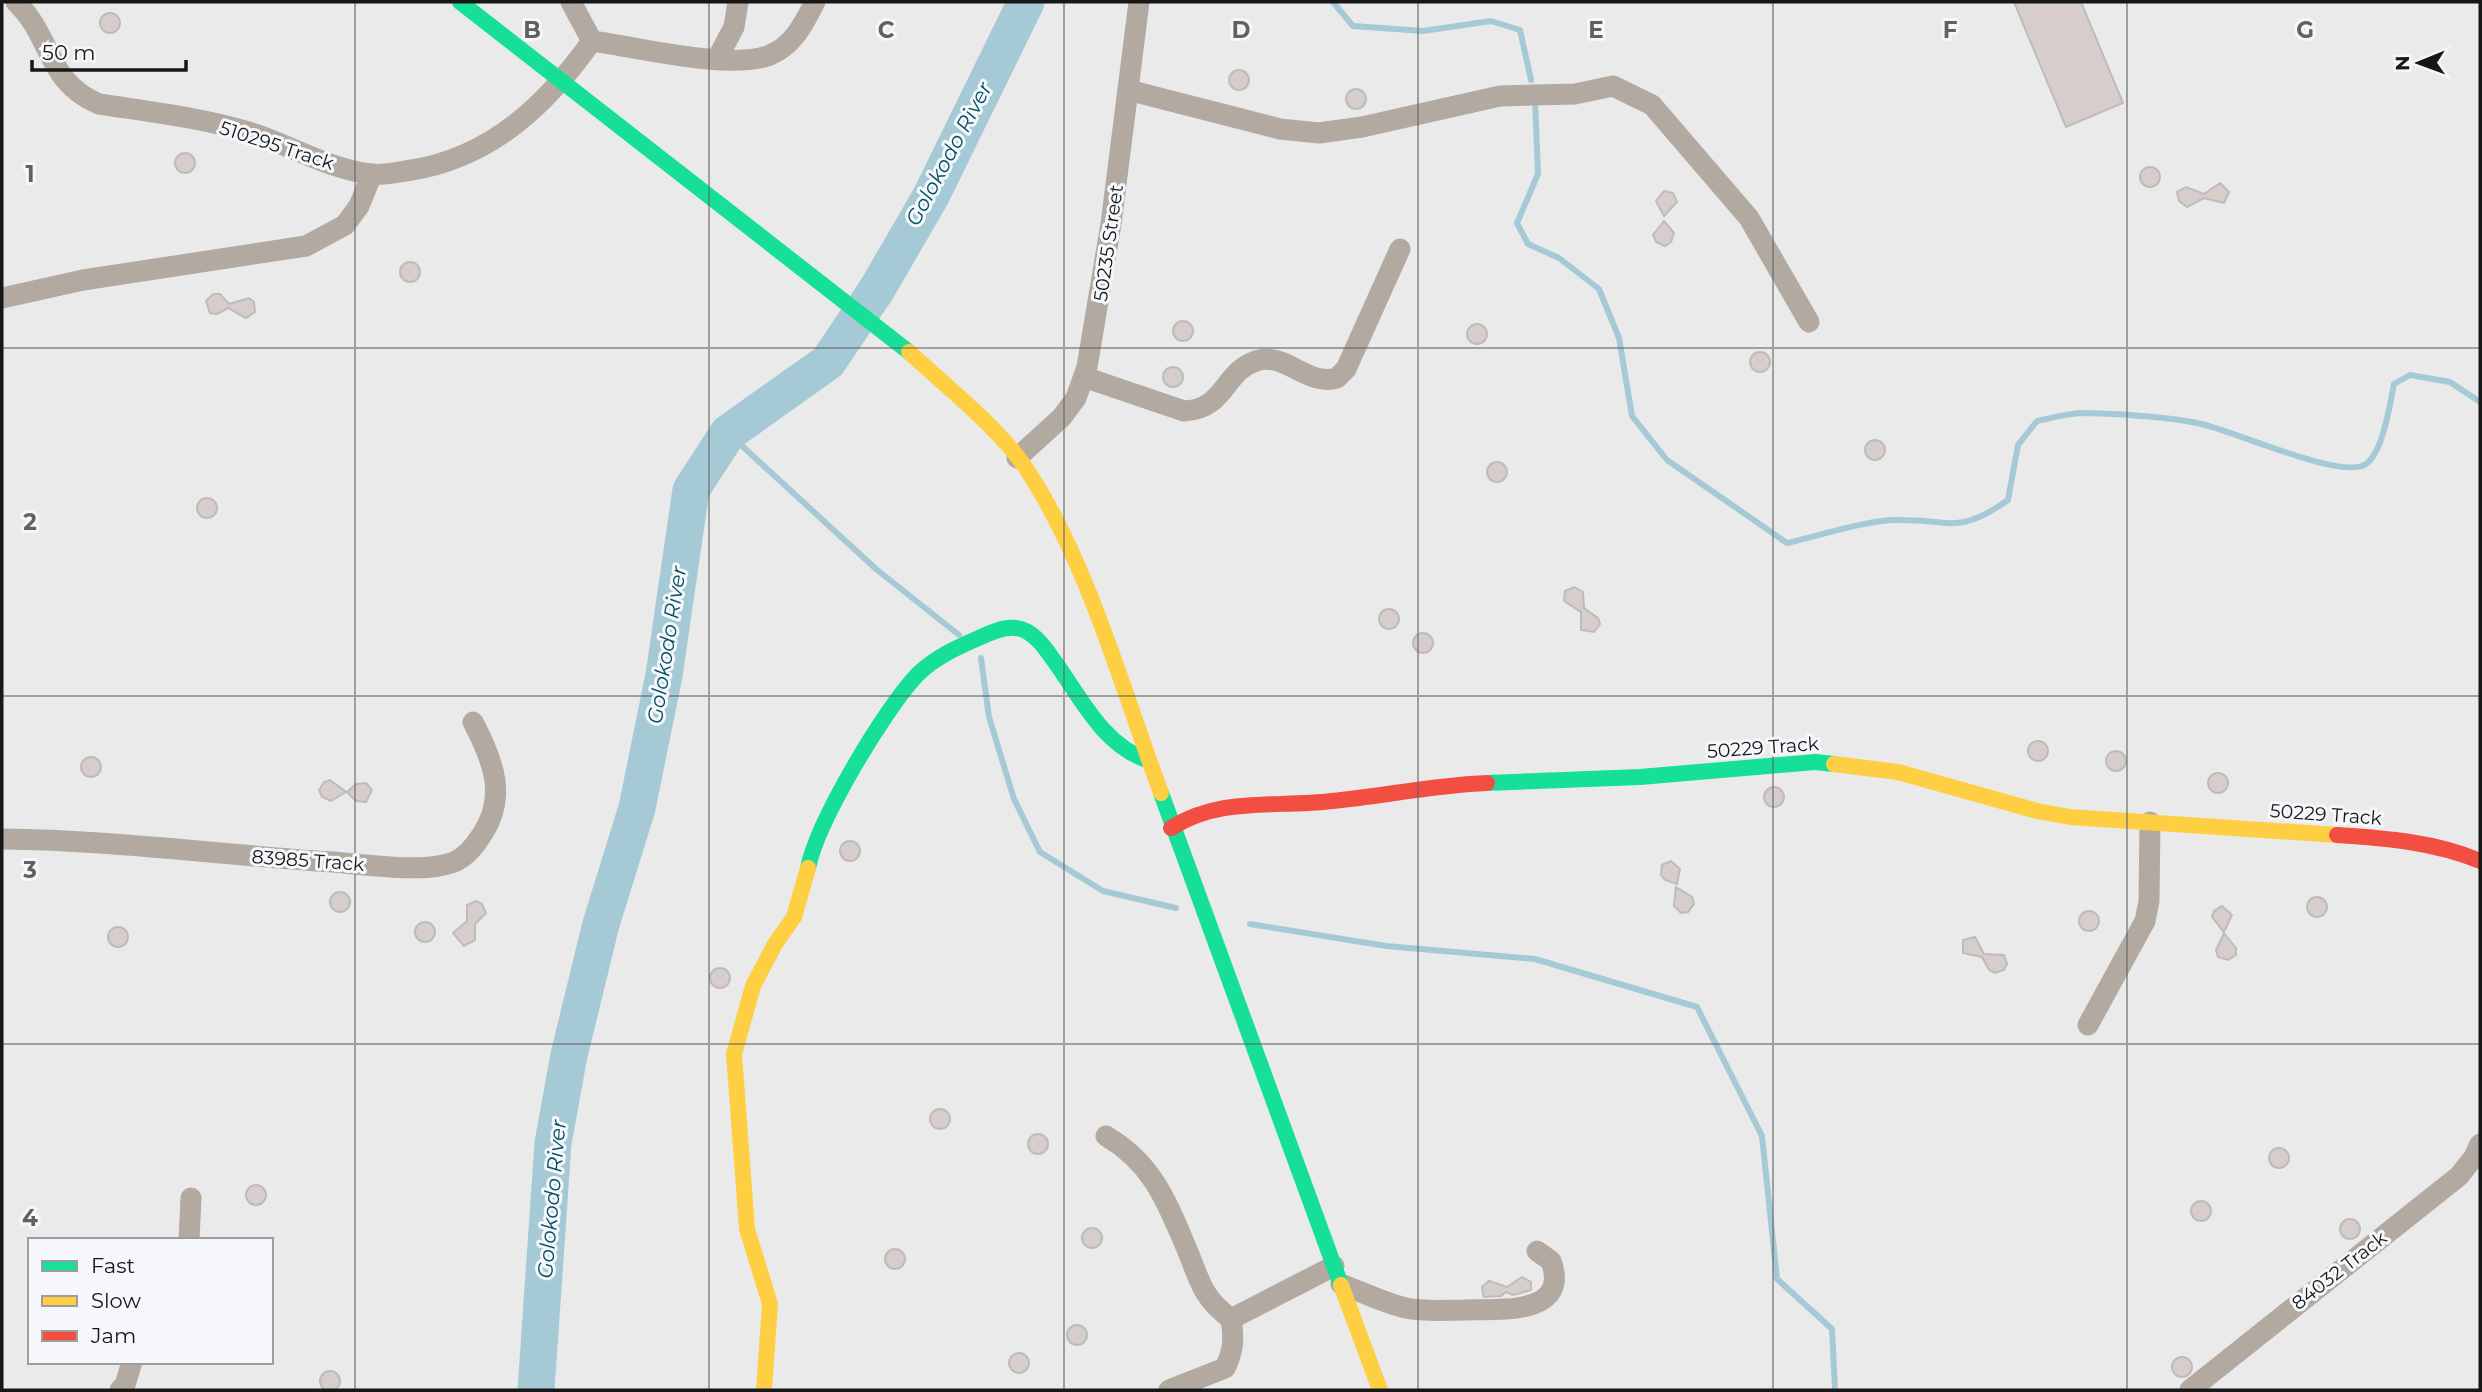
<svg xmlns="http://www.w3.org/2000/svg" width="2482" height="1392" viewBox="0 0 2482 1392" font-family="Montserrat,sans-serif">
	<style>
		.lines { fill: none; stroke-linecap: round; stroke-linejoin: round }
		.stream { stroke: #a6cad5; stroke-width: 6 }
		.river { stroke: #a6cad5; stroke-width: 37 }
		.building { fill: #d7cecb; stroke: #bcbcbc; stroke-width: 2 }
		.street { stroke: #b2a9a1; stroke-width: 21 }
		.fast { stroke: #16e098; stroke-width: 16 }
		.slow { stroke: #ffcf43; stroke-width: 16 }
		.jam { stroke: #f24e42; stroke-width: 16 }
		.grid { fill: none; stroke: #616162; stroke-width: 2; stroke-opacity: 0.55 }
		.labels { text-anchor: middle; stroke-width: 6; stroke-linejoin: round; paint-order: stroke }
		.street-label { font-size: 19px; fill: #171718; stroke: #f6f7fa }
		.water-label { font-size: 21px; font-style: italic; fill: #025060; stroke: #f6f7fa }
		.grid-label { font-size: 23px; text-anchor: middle; font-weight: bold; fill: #616162; stroke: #f6f7fa; stroke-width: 6; stroke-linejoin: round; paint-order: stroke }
	</style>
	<rect width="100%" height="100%" fill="#eaeaeb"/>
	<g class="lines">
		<!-- stream -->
		<g class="stream">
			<polyline points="1333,2 1353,26 1423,31 1491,21 1520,30 1531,80"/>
			<path d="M1535 99 1538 174 1517 223 1528 244 1559 258 1599 289 1619 338 1632 416 1667 460 1787 543C1818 536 1863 521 1894 520 1948 518 1956 537 2008 500L2018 445 2037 421C2051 418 2066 414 2080 413 2110 413 2168 417 2197 423 2231 429 2341 481 2366 464 2383 452 2390 404 2394 384L2410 375 2450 382 2480 402"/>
			<polyline points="728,433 876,569 959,635"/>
			<polyline points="981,658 989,717 1014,799 1040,852 1103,891 1176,908"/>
			<polyline points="1250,924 1386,946 1535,959 1697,1007 1762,1136 1777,1279 1832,1329 1835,1390"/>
		</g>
		<!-- river -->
		<polyline class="river" points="536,1390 553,1143 569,1055 601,924 637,808 664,675 691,490 728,433 828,362 877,289 931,196 1026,2"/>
	</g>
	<!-- building -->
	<g class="building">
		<polygon points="2014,2 2081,2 2123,103 2066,127"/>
		<circle cx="110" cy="23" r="10"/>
		<circle cx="1239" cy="80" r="10"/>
		<circle cx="1356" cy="99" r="10"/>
		<circle cx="185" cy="163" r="10"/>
		<circle cx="2150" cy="177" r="10"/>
		<polygon points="2220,183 2229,192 2224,203 2204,198 2187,207 2179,201 2177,192 2186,187 2204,194"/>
		<polygon points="1664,191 1673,193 1677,202 1664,216 1656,201"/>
		<polygon points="1664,221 1674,233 1671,242 1665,246 1656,242 1653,235"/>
		<circle cx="410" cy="272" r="10"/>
		<polygon points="213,294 220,294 229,304 249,298 254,302 255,312 246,318 228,308 217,314 210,313 206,301"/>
		<circle cx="1183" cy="331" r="10"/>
		<circle cx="1477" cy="334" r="10"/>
		<circle cx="1760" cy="362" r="10"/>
		<circle cx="1173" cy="377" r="10"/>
		<circle cx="1875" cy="450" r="10"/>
		<circle cx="1497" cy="472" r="10"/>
		<circle cx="207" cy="508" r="10"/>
		<polygon points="1574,587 1583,592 1584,608 1598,618 1600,624 1594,632 1581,630 1581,612 1564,601 1565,591"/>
		<circle cx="1389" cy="619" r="10"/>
		<circle cx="1423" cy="643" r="10"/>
		<circle cx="2038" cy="751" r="10"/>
		<circle cx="2116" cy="761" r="10"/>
		<circle cx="91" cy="767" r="10"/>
		<circle cx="2218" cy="783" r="10"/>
		<polygon points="330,780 346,792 331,801 322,797 319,790 324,782"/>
		<polygon points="366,783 372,790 366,802 356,801 347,792 356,784"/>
		<circle cx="1774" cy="797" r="10"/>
		<circle cx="850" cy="851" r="10"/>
		<polygon points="1671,861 1680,869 1677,884 1665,880 1661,875 1662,865"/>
		<polygon points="1676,887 1692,897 1694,904 1688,912 1681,913 1674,906"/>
		<circle cx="340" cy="902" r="10"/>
		<circle cx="2317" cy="907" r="10"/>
		<polygon points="476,901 482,904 486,913 475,924 475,940 464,946 453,933 467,921 467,905"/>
		<polygon points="2222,906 2232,915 2224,932 2212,917 2214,911"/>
		<circle cx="2089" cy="921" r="10"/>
		<circle cx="425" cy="932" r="10"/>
		<circle cx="118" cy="937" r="10"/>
		<polygon points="2224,933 2236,948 2236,955 2228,960 2218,957 2216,950"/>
		<polygon points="1975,937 1984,954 2004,955 2007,964 2004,970 1995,973 1989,970 1982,957 1963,953 1963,940"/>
		<circle cx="720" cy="978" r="10"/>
		<circle cx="940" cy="1119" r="10"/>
		<circle cx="1038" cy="1144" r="10"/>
		<circle cx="2279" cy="1158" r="10"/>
		<circle cx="256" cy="1195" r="10"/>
		<circle cx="2201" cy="1211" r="10"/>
		<circle cx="2350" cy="1229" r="10"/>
		<circle cx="1092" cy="1238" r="10"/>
		<circle cx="895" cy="1259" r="10"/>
		<polygon points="1522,1277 1531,1282 1531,1290 1513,1295 1506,1292 1501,1296 1484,1297 1483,1294 1482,1287 1489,1281 1507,1287"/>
		<circle cx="1077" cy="1335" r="10"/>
		<circle cx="1019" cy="1363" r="10"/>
		<circle cx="2182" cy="1367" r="10"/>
		<circle cx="330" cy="1381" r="10"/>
	</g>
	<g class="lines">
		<!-- street -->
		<g class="street">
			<path d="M16 2C52 36 46 82 99 104 151 112 205 118 255 134 293 147 330 169 370 174 383 176 399 172 412 170 492 157 547 104 592 41 637 47 731 71 770 55 794 45 804 23 815 2"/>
			<polyline points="571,2 592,41"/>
			<polyline points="717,59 734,27 738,2"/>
			<polyline points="1128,90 1280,129 1319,133 1362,127 1500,96 1575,94 1613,86 1652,105 1749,218 1809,322"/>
			<polyline points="2,298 83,280 306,246 345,225 359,206 372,174"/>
			<path d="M1084 377 1184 411C1226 409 1223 372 1256 361 1285 351 1307 387 1337 378L1346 369 1400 249"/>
			<polyline points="1017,458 1062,417 1076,398 1087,367 1111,224 1139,2"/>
			<path d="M2 839C112 840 222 855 332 862 365 864 424 874 454 862 466 857 474 847 481 836 508 797 493 760 473 722"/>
			<polyline points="2088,1025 2145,921 2149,901 2150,822"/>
			<path d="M1106 1136C1152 1163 1166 1200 1186 1247 1200 1280 1201 1297 1231 1319L1334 1266"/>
			<polyline points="189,1240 191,1198"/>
			<path d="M1341 1284C1362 1292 1384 1303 1406 1308 1425 1312 1446 1310 1465 1310 1498 1309 1571 1316 1551 1261L1537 1251"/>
			<polyline points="120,1390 125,1385 132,1362"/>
			<path d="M1169 1390 1225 1368C1234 1350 1234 1338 1231 1319"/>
			<polyline points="2190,1390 2459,1176 2474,1157 2480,1144"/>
		</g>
		<!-- fast -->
		<g class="fast">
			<polyline points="460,2 909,352"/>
			<polyline points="1487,783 1640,777 1815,762 1834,764"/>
			<polyline points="1161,793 1341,1285"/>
			<path d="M808 868C817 822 884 710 917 675 935 657 958 647 981 637 995 631 1011 623 1026 631 1038 637 1047 651 1055 662 1081 698 1103 745 1147 760"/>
		</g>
		<!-- slow -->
		<g class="slow">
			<path d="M909 352C943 383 997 427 1023 464 1086 556 1122 688 1161 793"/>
			<polyline points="1834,764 1898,772 2037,811 2070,817 2337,835"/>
			<polyline points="1341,1285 1380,1390"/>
			<polyline points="764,1390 770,1304 747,1229 734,1054 753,986 775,944 794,917 808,868"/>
		</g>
		<!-- jam -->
		<g class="jam">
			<path d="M1171 828C1221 796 1276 808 1332 801 1383 796 1435 785 1487 783"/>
			<path d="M2337 835C2385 838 2435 842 2480 861"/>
		</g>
	</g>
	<!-- grid -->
	<path class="grid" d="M355 2V1390M709 2V1390M1064 2V1390M1418 2V1390M1773 2V1390M2127 2V1390M2 348H2480M2 696H2480M2 1044H2480"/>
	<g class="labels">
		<!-- street labels -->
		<g class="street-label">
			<text transform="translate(277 145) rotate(18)" y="7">510295 Track</text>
			<text transform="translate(1108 243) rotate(-82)" y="7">50235 Street</text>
			<text transform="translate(1763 747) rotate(-4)" y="7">50229 Track</text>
			<text transform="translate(2326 814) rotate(4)" y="7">50229 Track</text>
			<text transform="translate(308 860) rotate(4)" y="7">83985 Track</text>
			<text transform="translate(2339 1270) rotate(-38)" y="7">84032 Track</text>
		</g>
		<!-- water labels -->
		<g class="water-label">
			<text transform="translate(949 154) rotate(-62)" y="7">Golokodo River</text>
			<text transform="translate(667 645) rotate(-81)" y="7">Golokodo River</text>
			<text transform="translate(552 1199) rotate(-85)" y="7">Golokodo River</text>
		</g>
	</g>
	<g class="grid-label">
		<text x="532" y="38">B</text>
		<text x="886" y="38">C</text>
		<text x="1241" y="38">D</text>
		<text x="1596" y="38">E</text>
		<text x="1950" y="38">F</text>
		<text x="2305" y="38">G</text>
		<text x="30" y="182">1</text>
		<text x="30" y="530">2</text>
		<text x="30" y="878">3</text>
		<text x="30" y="1226">4</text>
	</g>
	<!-- border -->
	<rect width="2482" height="1392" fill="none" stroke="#171718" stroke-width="7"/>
	<!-- legend -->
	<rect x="28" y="1238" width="245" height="126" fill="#f6f7fa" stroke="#9d9da0" stroke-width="2"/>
	<rect x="42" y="1261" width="35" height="10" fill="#16e098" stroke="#9d9da0" stroke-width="2"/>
	<text x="91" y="1273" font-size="21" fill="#171718">Fast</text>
	<rect x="42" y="1296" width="35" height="10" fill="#ffcf43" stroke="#9d9da0" stroke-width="2"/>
	<text x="91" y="1308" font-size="21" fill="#171718">Slow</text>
	<rect x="42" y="1331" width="35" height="10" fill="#f24e42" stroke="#9d9da0" stroke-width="2"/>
	<text x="91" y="1343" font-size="21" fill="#171718">Jam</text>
	<!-- north arrow -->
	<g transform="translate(2419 63) rotate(269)" stroke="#f6f7fa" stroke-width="5" paint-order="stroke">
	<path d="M0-5L12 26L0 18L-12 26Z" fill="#171718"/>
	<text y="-10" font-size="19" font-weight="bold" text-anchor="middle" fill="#171718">N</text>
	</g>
	<!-- scale -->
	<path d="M32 60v10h154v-10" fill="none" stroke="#171718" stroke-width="3.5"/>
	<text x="42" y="60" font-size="21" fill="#171718" stroke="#f6f7fa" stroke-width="5" paint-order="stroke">50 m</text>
</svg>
